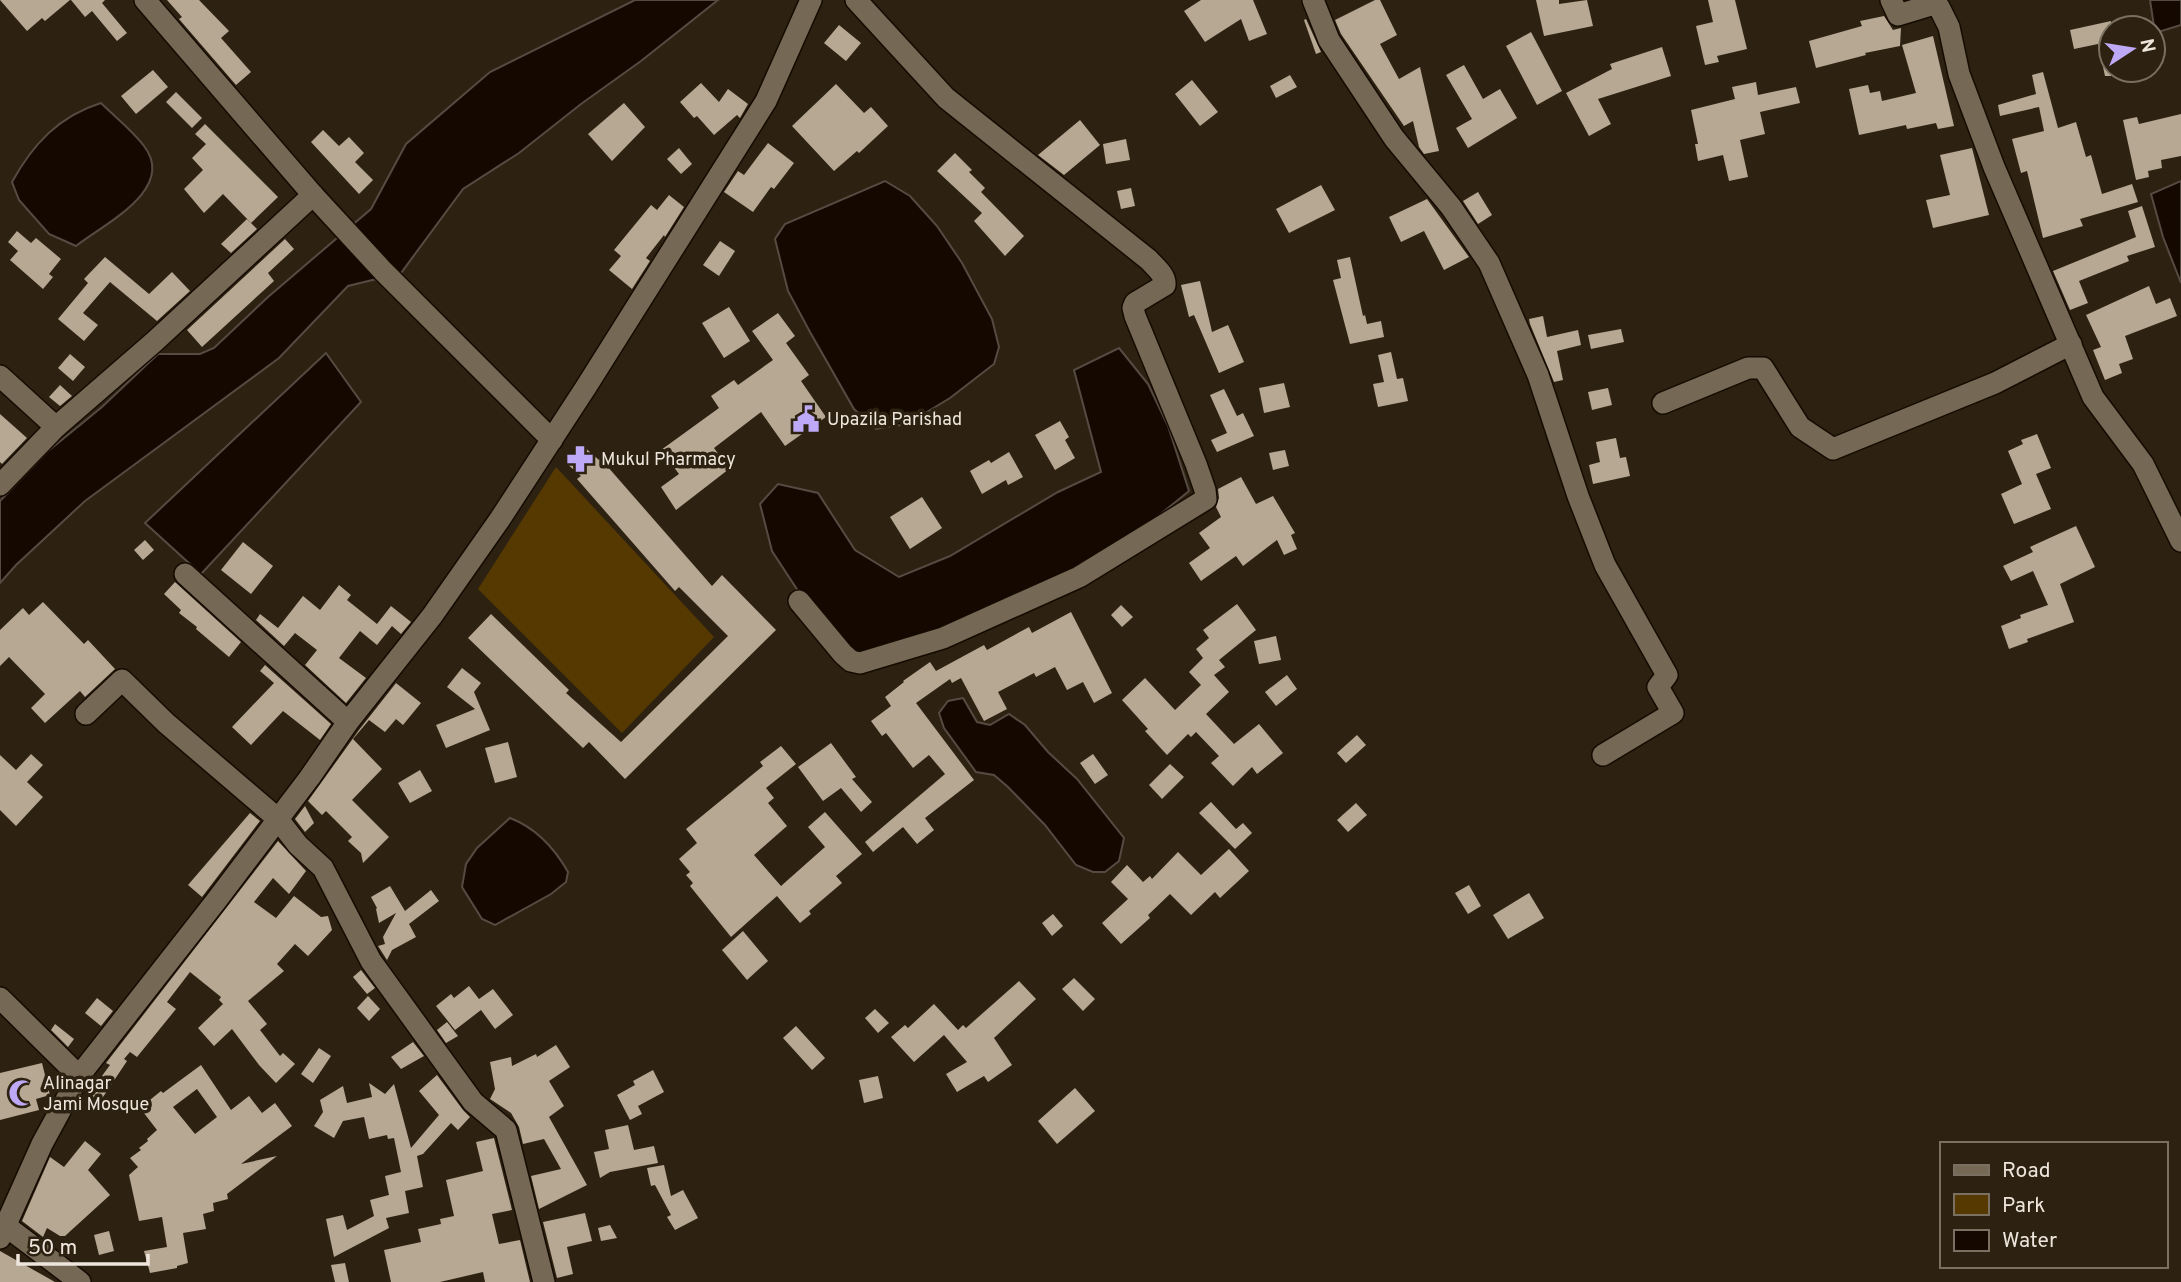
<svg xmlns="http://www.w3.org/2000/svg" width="2181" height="1282" viewBox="0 0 2181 1282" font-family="Overpass,sans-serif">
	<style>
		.green { fill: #563901 }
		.water { fill: #140800; stroke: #554b42; stroke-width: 2 }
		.building { fill: #b6a893; fill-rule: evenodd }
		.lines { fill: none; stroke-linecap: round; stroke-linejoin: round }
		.street-casing { stroke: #150b00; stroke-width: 24 }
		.street { stroke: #756855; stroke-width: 21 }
		.labels { text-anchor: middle; stroke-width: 7; stroke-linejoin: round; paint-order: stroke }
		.poi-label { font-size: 18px; fill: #eee6dc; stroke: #2d2211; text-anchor: start }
	</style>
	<rect width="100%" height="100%" fill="#2d2211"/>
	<!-- green -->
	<polygon class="green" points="556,467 714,637 622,733 478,589"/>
	<!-- water -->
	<g class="water">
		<polygon points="635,0 718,0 641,61 581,104 519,153 463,189 401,273 348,286 279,358 85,501 16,565 0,583 0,501 47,452 102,407 158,354 200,354 214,348 268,297 371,209 406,144 490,72"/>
		<polygon points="2150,0 2181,0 2181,25 2155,33"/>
		<path d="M101 103C115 117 132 130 144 146 177 189 104 224 76 246L49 234 19 200 12 182C33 144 59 116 101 103Z"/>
		<polygon points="885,181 910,196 937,226 962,263 992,319 999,347 994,364 950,398 907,424 876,429 854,409 810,332 788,291 775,239 785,224"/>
		<polygon points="2181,181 2181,283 2163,237 2151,194"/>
		<polygon points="1119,348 1148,384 1168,426 1189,491 1136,534 1077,569 954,627 859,657 806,603 772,551 760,504 778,484 818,493 855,550 899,577 950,556 1058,492 1101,472 1074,370"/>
		<polygon points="326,353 361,402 201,574 145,523"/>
		<polygon points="963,698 977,722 990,725 1009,714 1025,725 1048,752 1077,779 1124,838 1119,861 1105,872 1093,872 1076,865 1045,825 1008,787 994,775 976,772 944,728 939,713 948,701"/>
		<path d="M510 818C536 828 555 849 568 872L566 882 551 894 495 925 482 919 462 887 466 864 477 848Z"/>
	</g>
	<!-- building -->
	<g class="building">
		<polygon points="0,0 70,0 45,21 42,18 27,31"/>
		<polygon points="71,0 105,0 102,3 127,33 117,41 92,11 85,17"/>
		<polygon points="167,0 199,0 229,31 221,38 251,72 236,85 179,19 182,17"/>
		<polygon points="1201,0 1253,0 1267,34 1249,41 1241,19 1205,42 1184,11"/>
		<polygon points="1375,0 1380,0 1397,35 1380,44 1399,79 1420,67 1439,151 1424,154 1419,147 1413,121 1404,126 1341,34 1335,20"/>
		<polygon points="1536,0 1559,0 1559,4 1587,0 1593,26 1544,36"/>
		<polygon points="1708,0 1735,0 1747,49 1717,56 1719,62 1705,65 1696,26 1713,22"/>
		<polygon points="1884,16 1893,30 1901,28 1900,46 1865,53 1866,55 1816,68 1809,41 1862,26 1860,21"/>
		<polygon points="1306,19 1321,52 1316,54 1304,20"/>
		<polygon points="2111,21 2111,76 2105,76 2098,44 2074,49 2070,30"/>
		<polygon points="839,25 861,43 846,61 824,43"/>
		<polygon points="1531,32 1562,91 1537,105 1506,46"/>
		<polygon points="1933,36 1954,126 1938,129 1936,123 1907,129 1906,125 1859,135 1849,89 1868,85 1870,93 1880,91 1882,101 1916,93 1902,45"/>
		<polygon points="1662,47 1671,76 1598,99 1611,124 1589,136 1566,93 1612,69 1610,64"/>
		<polygon points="1464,65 1483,99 1500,89 1517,118 1468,148 1456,128 1472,119 1446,75"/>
		<polygon points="153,70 168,87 136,114 121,96"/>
		<polygon points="2043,72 2058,128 2076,122 2086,157 2091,155 2102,194 2132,184 2138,202 2080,219 2083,226 2043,238 2027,171 2021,173 2012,139 2044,131 2039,107 2000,116 1998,105 2036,94 2032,75"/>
		<polygon points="1290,75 1297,87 1276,98 1270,86"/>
		<polygon points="1192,80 1218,112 1200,126 1175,94"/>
		<polygon points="1756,82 1758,95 1796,87 1800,103 1760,112 1765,134 1740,140 1748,177 1729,181 1723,155 1698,161 1695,144 1698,144 1691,110 1735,99 1732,87"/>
		<polygon points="701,83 719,102 728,89 748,104 740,118 737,115 714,135 697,116 694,118 680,102"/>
		<polygon points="836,84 864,113 871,107 888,126 859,153 857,151 834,171 792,126"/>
		<polygon points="176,92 202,118 192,128 166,102"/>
		<polygon points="624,103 645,127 612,161 588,134"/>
		<polygon points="2181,114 2181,156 2161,160 2162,168 2148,171 2149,177 2136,180 2123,120 2137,117 2139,124"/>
		<polygon points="1080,120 1100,145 1064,175 1038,155"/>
		<polygon points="205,124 278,197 251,223 223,194 204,213 184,189 203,170 192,158 206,144 195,134"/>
		<polygon points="323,130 339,146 349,137 364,153 355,162 373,180 359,194 311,142"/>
		<polygon points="1126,139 1130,160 1106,164 1103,144"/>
		<polygon points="768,143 794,163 774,189 771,187 753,212 724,192 738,171 744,175"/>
		<polygon points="679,148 692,164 681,174 667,159"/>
		<polygon points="1972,148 1989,215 1933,228 1926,200 1950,195 1940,155"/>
		<polygon points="955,153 972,170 969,172 985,188 981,192 1024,236 1005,256 974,221 982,213 937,171"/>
		<polygon points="1321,185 1335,210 1289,233 1276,209"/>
		<polygon points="1131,188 1135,206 1121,209 1117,191"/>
		<polygon points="1478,192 1492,215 1478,224 1463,201"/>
		<polygon points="669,195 684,207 665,237 664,235 646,258 650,261 632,289 609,270 621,256 614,250 651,205 657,210"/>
		<polygon points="1427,199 1469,257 1444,270 1424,231 1401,242 1389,217"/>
		<polygon points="2142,206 2155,247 2127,256 2129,261 2079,281 2088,303 2070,310 2053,271 2136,237 2128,211"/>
		<polygon points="247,219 257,229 231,253 221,244"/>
		<polygon points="17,231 31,243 36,238 61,259 49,274 53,277 43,289 10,260 18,251 8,242"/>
		<polygon points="285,239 294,249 268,273 274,281 202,347 187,330"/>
		<polygon points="720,241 735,251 719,276 703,265"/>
		<polygon points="105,257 149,294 172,272 190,291 157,321 110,282 83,313 98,325 84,341 58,319 88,283 84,279"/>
		<polygon points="1350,257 1363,316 1365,315 1367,324 1381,321 1384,337 1350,344 1333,280 1341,278 1337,260"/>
		<polygon points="1200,281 1212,332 1228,325 1244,362 1219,373 1194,315 1189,317 1181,285"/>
		<polygon points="2149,286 2156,304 2170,298 2177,316 2125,336 2133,359 2119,364 2122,373 2105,380 2093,350 2101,347 2086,315"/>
		<polygon points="729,307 750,341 724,358 702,323"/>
		<polygon points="778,313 795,336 786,343 809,375 801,381 826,417 785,446 761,412 714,448 729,469 676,510 661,487 679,474 661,450 719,408 711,396 734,380 738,385 773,360 752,331"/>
		<polygon points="1543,316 1547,337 1578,330 1581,345 1557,351 1563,380 1554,382 1530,324 1529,319"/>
		<polygon points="1621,329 1624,342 1591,349 1588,335"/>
		<polygon points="1391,352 1397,379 1403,378 1408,401 1378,407 1373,384 1384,382 1378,355"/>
		<polygon points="70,354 85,367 73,381 58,368"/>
		<polygon points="1284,383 1290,407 1264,413 1259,388"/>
		<polygon points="60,385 72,396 60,406 49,397"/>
		<polygon points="1608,388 1612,405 1592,410 1588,392"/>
		<polygon points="1224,389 1237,416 1243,413 1254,436 1217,452 1211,440 1227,433 1210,395"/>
		<polygon points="0,414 27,438 2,464 0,462"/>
		<polygon points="1060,421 1069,437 1065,440 1075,458 1055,470 1035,435"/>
		<polygon points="2037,434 2051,468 2036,474 2051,509 2014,524 2001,494 2022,484 2008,451 2023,444 2021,440"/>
		<polygon points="1616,438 1620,458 1626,457 1630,476 1593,484 1589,465 1600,462 1596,442"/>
		<polygon points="582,445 599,460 600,458 712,586 722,575 776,630 625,779 589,742 583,748 468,638 491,614 569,690 566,693 621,742 728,636 679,587 675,591 577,479 581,476 566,463"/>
		<polygon points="1285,450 1289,466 1273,470 1269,453"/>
		<polygon points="1009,452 1023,477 1008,485 1006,480 982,494 970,471 989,460 991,463"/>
		<polygon points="1241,477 1256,504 1273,496 1295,533 1291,535 1297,549 1284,555 1277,540 1243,566 1236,556 1201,581 1189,563 1210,548 1199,533 1221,517 1216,507 1219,498 1218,489"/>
		<polygon points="922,497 942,528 910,549 890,517"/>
		<polygon points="2076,526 2095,567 2060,584 2074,622 2027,639 2028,642 2009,649 2001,626 2021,618 2020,615 2048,605 2033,571 2011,581 2003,566 2033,552 2030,547"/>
		<polygon points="145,540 154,550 143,560 134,550"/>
		<polygon points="243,542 273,566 251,594 221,570"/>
		<polygon points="175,582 241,642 229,657 196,629 197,627 179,613 181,610 164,594"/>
		<polygon points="339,585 351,595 347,600 377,624 391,606 411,622 401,634 392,626 377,645 360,631 339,658 366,678 346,703 305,665 317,650 295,633 284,646 256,620 260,614 278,628 303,596 320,610"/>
		<polygon points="43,602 84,644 88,640 115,669 85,697 80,691 45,723 31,708 45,694 9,657 0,666 0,630 23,608 29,615"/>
		<polygon points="1237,604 1256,630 1219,660 1225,667 1214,675 1229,692 1206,714 1234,744 1259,724 1283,753 1257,774 1252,767 1233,786 1211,763 1219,756 1196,732 1191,737 1188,734 1167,755 1145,731 1148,729 1122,700 1145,678 1175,710 1201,685 1189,672 1203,658 1196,649 1209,638 1203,630"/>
		<polygon points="1121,605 1133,617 1122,627 1111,615"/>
		<polygon points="1071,612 1112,693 1094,703 1083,682 1067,690 1055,667 1036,677 1034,673 998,692 1007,709 984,721 961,678 952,683 950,679 916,703 974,780 925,818 934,830 917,844 903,827 873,852 865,842 945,774 929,755 913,768 886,733 882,736 871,721 891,706 885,697 904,682 903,681 930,662 936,671 984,645 987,650 1029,627 1032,633"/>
		<polygon points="1276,636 1281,660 1259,664 1254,641"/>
		<polygon points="265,665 331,724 320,740 283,711 251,745 232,727 274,683 260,671"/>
		<polygon points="462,668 481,683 474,692 490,730 446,748 436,725 475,709 447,687"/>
		<polygon points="1287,675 1297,689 1276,706 1265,692"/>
		<polygon points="396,683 421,703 403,725 396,719 385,732 369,720 353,739 382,769 352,800 389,837 363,863 361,853 348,841 352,837 326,811 322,815 308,801 359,730"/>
		<polygon points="1357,735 1366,745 1346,763 1337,753"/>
		<polygon points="508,742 517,777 495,783 485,748"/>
		<polygon points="831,743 856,777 852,779 872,802 861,812 841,788 823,801 798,767"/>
		<polygon points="781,746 796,764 766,788 774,798 768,803 787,826 754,855 781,886 825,847 808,827 825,812 862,854 836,876 842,883 809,911 811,914 800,923 777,896 731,937 690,886 693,883 686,875 690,872 679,859 697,843 686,829 763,766 760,762"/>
		<polygon points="31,754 43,765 27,782 43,797 16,826 0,810 0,755 16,770"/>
		<polygon points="1093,754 1108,775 1095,784 1080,763"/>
		<polygon points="1170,764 1184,777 1162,799 1149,785"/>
		<polygon points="420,770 432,791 410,803 398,783"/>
		<polygon points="1211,802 1236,829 1243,823 1252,833 1235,849 1199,813"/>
		<polygon points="1356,803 1367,815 1348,832 1337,820"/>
		<polygon points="305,806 314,823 305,832 295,819"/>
		<polygon points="250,813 260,821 202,897 188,885"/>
		<polygon points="278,841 306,871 289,894 273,878 254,902 276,918 294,896 321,917 328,916 332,930 308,956 295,944 277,964 284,971 248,1001 267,1024 260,1030 280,1056 283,1053 295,1064 276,1083 259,1065 232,1029 214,1046 198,1028 223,1004 219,1000 221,997 190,972 167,1002 176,1009 137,1057 130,1052 124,1059 127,1061 99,1103 88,1095 110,1065 106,1063"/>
		<polygon points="1229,849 1249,871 1220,898 1215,892 1191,915 1170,894 1148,915 1150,918 1121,944 1102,923 1128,899 1111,882 1127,865 1143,882 1150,876 1152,879 1178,852 1201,875"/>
		<polygon points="1469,885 1481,906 1468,914 1455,893"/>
		<polygon points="390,886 405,911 431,890 439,901 409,924 416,937 392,950 387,960 378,946 385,944 383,937 396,913 379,923 376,909 377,908 371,897"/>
		<polygon points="1529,893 1544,918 1508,939 1493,915"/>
		<polygon points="1053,914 1063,926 1052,936 1042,923"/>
		<polygon points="743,931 768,961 747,980 722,950"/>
		<polygon points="361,970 375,988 367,994 353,977"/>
		<polygon points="1074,978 1095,999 1083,1011 1062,989"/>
		<polygon points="1019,981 1036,999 994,1038 1012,1065 988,1082 984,1076 957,1092 946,1074 967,1062 944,1035 914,1062 891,1037 905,1025 908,1028 934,1004 958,1030 963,1025 966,1028"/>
		<polygon points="469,986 479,999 493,989 513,1015 495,1029 481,1010 455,1030 436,1006 451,994 454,998"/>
		<polygon points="368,996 380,1009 369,1021 357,1008"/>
		<polygon points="97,998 113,1011 101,1026 85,1013"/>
		<polygon points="875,1009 889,1023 878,1033 865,1018"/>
		<polygon points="447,1022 458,1036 446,1043 437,1030"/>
		<polygon points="55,1024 74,1039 68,1047 51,1030"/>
		<polygon points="796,1026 825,1058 812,1070 783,1038"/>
		<polygon points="413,1042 424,1056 401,1069 391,1057"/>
		<polygon points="556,1045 570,1067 549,1081 564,1106 549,1117 587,1185 539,1209 531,1176 561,1169 544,1139 523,1144 519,1127 511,1113 490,1099 495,1089 490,1062 511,1057 512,1066 536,1054 537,1057"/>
		<polygon points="319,1048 331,1056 313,1083 301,1074"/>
		<polygon points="42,1063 50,1095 36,1099 39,1110 0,1120 0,1073"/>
		<path d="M201 1065 231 1110 249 1096 262 1113 275 1103 292 1126 241 1164 277 1156 227 1194 228 1199 213 1203 214 1211 203 1214 206 1229 183 1233 188 1263 177 1266V1268L150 1273 144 1251 167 1247 162 1217 139 1221 129 1175 138 1167 130 1158 141 1150 139 1148 148 1141 147 1139 157 1130 140 1108 161 1091 163 1093ZM197 1089 217 1117 195 1134 173 1107Z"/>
		<polygon points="653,1070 664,1092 638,1106 642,1114 630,1120 617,1095 635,1085 633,1081"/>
		<polygon points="437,1075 463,1110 470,1117 458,1130 451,1123 423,1154 417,1156 423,1187 405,1191 409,1213 386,1218 389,1228 334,1257 326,1219 343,1215 347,1230 374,1216 370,1200 389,1195 385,1176 401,1172 394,1138 388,1139 387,1135 369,1139 364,1117 343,1121 334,1138 314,1126 323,1112 320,1100 343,1086 347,1103 372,1097 369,1083 385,1094 394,1084 411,1148 439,1115 419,1091"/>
		<polygon points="878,1076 883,1098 864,1103 859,1080"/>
		<polygon points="1075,1088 1095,1111 1057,1144 1038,1121"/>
		<polygon points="628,1125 634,1150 654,1146 658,1163 610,1172 600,1178 594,1152 609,1149 605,1130"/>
		<polygon points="494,1138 512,1210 492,1214 499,1244 520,1240 530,1282 485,1282 483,1272 440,1282 391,1282 384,1250 421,1242 418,1229 441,1224 440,1219 454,1216 446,1180 483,1171 476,1142"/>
		<polygon points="85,1141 101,1154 88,1170 110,1195 65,1236 60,1236 47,1228 43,1237 22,1221 50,1157 64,1167"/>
		<polygon points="664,1165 671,1196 683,1190 698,1218 675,1230 667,1217 671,1215 655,1185 651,1186 647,1168"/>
		<polygon points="585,1213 592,1241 567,1247 573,1274 557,1278 543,1222"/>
		<polygon points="610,1225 617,1238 601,1241 598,1228"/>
		<polygon points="109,1231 114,1251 99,1255 94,1235"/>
		<polygon points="0,1251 55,1282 0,1282"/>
		<polygon points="345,1263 349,1282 335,1282 331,1265"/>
	</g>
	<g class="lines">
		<defs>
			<g id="street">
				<polyline points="145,0 313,195 383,271 552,440"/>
				<polyline points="1313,0 1329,40 1394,138 1451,207 1489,263 1538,375 1578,496 1605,565 1667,675 1658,687 1673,713 1603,755"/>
				<polyline points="1891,0 1898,15 1931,5 1939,7 1949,27 1959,74 1994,167 2093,397 2143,464 2181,541"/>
				<polyline points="0,376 56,427"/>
				<polyline points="1663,403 1748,368 1763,368 1800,427 1833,449 1995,383 2071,344"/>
				<polyline points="0,485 56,427 154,342 313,195"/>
				<polyline points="185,574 348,722"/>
				<path d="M799 601 843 654 851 661 860 663 943 638 1079 577 1206 499 1205 490 1196 464 1135 316 1133 308 1135 303 1165 285C1166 275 1155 267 1149 260L946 98 856 0"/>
				<polyline points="86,714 122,680 166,723 277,818 298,845 323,868 371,961 473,1102 506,1130 544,1282"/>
				<polyline points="0,998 79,1076"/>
				<polyline points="6,1226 80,1282"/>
				<polyline points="0,1238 42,1144 79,1076 216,901 310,777 348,722 432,616 500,519 586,387 766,101 811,0"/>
			</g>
		</defs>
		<!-- street casing -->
		<use href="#street" class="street-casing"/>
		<!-- street -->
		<use href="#street" class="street"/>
	</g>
	<!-- icons -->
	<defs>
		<symbol id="civic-bare" viewBox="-9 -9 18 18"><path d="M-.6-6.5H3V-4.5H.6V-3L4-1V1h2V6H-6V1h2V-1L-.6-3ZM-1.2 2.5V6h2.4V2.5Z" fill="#bda9f5" stroke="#2d2211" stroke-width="2.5" paint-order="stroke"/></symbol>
		<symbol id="pharmacy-bare" viewBox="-9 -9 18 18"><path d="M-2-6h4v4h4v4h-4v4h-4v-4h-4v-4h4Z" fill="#bda9f5" stroke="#2d2211" stroke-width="2.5" paint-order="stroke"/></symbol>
		<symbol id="mosque-bare" viewBox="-9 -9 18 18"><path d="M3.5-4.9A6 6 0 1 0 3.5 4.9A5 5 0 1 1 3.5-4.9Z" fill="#bda9f5" stroke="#2d2211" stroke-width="2.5" paint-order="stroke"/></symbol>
	</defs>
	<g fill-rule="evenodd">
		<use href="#civic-bare" x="787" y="400" width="38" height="38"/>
		<use href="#pharmacy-bare" x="561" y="440" width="38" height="38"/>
		<use href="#mosque-bare" x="3" y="1074" width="38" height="38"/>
	</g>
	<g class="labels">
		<!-- poi labels -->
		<g class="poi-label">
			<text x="827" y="425">Upazila Parishad</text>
			<text x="601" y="465">Mukul Pharmacy</text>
			<text x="43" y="1089">Alinagar<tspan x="43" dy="21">Jami Mosque</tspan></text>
		</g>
	</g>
	<!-- legend -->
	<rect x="1940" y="1142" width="228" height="126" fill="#2d2211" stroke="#7a7062" stroke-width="2"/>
	<rect x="1954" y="1165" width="35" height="10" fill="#756855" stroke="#7a7062" stroke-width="2"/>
	<text x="2002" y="1177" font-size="21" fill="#eee6dc">Road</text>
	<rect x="1954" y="1194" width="35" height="21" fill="#563901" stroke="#7a7062" stroke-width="2"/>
	<text x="2002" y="1212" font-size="21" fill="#eee6dc">Park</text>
	<rect x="1954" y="1230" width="35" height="21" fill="#140800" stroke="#7a7062" stroke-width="2"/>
	<text x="2002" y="1247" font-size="21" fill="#eee6dc">Water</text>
	<!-- north arrow -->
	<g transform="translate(2132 49) rotate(78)"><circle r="33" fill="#2d2211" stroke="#7a7062" stroke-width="2"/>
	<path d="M0-5L12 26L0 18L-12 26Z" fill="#bda9f5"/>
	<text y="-10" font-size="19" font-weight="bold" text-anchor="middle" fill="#eee6dc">N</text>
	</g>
	<!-- scale -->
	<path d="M18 1254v10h130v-10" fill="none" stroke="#eee6dc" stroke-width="3.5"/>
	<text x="28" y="1254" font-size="21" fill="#eee6dc" stroke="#2d2211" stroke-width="5" paint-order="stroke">50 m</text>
</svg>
